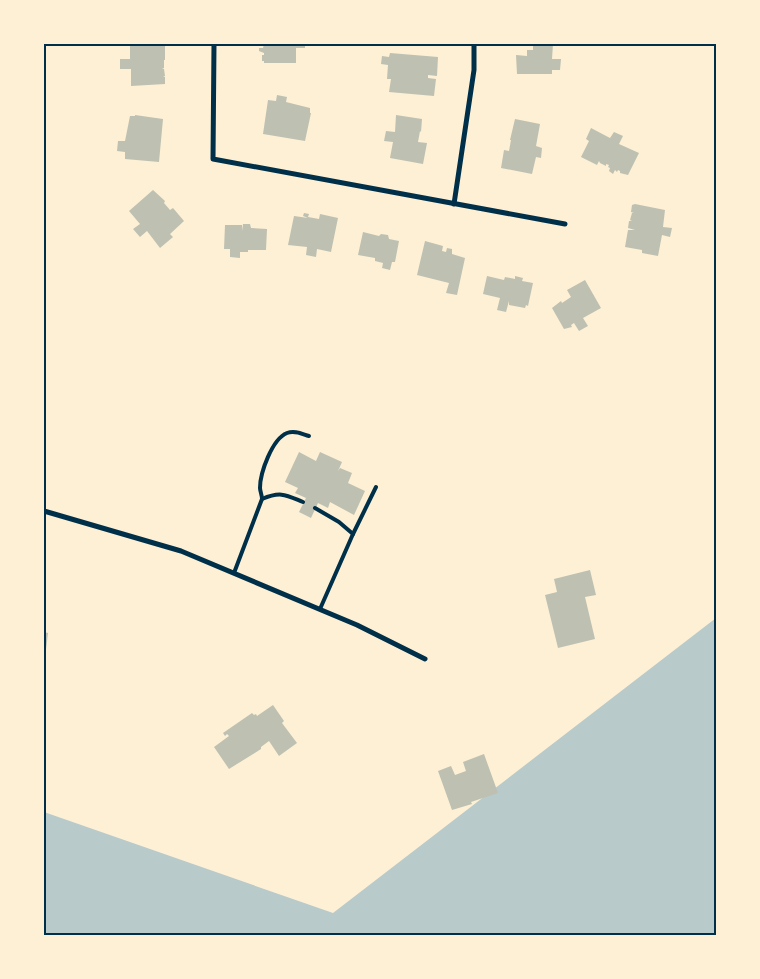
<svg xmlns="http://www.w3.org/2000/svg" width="760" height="979" viewBox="0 0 760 979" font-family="'Playfair Display',serif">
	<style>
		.green { fill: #b9caca }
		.building { fill: #bec0b2 }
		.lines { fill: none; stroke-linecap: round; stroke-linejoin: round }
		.service { stroke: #003049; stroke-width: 4 }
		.minor { stroke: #003049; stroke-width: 5 }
		.neatline { fill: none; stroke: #003049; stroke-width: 2 }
	</style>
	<rect width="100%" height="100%" fill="#fdf0d5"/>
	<!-- green -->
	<polygon class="green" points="716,618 716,935 44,935 44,812 333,913"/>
	<!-- building -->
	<g class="building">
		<polygon points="130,44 165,44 165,60 162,60 164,60 164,68 162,69 164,69 165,76 163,76 165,77 165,84 131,86 131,69 120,69 120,59 130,59"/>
		<polygon points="264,44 305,44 305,48 296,48 296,63 264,63 264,61 262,61 262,55 264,55 264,53 259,51 259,48 263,48"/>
		<polygon points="533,44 553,44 552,59 561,59 560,70 552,70 552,74 517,74 516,55 527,56 527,50 533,50"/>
		<polygon points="390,53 438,57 437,76 428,75 428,78 436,79 434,96 389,92 391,79 387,79 388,65 381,64 382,56 389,57"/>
		<polygon points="277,95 287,97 286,102 310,108 310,113 311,113 305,141 263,134 268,100 276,101"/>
		<polygon points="135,115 163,119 159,162 125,159 125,152 117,151 118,141 125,141 130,116 135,116"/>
		<polygon points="396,115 422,119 421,132 420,131 418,142 427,143 423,164 390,158 393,142 384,141 386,131 395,132"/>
		<polygon points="515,119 540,124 536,146 542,148 541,158 536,157 532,174 501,168 504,150 509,151 511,140 510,140"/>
		<polygon points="591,128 610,138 614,132 623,136 619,144 639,153 628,175 620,173 620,171 618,170 617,172 615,170 613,174 609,171 610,168 608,167 609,165 606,164 606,166 600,163 599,161 597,165 581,157 589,141 586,139"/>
		<polygon points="153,190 165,201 164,203 170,210 173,208 184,221 170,234 173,237 160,248 147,231 140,237 133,229 140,224 129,211"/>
		<polygon points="635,204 665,210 663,227 672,228 670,237 662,235 658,256 642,253 642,250 625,247 628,230 635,230 628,228 629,221 632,221 630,220 632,213 634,213 631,212 632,205"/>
		<polygon points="304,213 309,214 308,217 319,219 320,214 338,218 331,252 317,249 316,257 306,255 307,247 288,245 294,216 308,218 303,216"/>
		<polygon points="243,224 250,224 251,228 267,229 266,250 248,250 248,252 240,252 240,258 230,257 230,249 224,249 225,225 242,225 242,231"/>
		<polygon points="363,232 379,236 381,234 388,235 389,239 399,241 395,262 392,262 390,270 382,268 383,263 375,261 375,258 358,255"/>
		<polygon points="425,241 443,246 442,251 446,252 447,248 452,249 452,254 465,258 457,295 446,293 449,283 417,275"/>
		<polygon points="487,276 504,280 505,277 515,279 515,276 523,278 522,281 533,283 528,306 526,305 525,308 509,305 509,301 506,312 497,310 500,298 483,294"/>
		<polygon points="585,280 601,308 583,318 588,326 579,331 574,323 571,325 572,327 564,329 552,308 561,301 562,303 571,297 567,290"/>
		<polygon points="299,452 316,461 320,452 342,462 338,471 340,468 352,473 348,483 365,491 354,515 330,502 328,508 318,503 311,518 299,512 306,498 295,493 298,488 285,482"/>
		<polygon points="590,570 596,595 585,597 595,639 558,648 545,595 557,592 554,579"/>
		<polygon points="44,632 48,633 45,658 44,658"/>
		<polygon points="273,705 284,721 282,723 297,743 279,756 269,741 261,747 261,749 229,769 214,747 229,736 227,734 225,736 223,733 252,713 254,715 256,714 257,716"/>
		<polygon points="484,754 498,793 471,802 472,804 452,810 438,771 451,766 455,775 466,771 463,762"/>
	</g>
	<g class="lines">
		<!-- service -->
		<g class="service">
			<path d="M262 499C262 495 260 491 260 488 260 473 272 439 287 433 295 430 302 434 309 436"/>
			<polyline points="315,508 339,522 353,534 320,609"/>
			<polyline points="353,534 376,487"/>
			<path d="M234 573 262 499C281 491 286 495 303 502"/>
		</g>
		<!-- minor -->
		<g class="minor">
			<polyline points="214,44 213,159 565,224"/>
			<polyline points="454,204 474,70 474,44"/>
			<polyline points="44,511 181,551 357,625 425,659"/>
		</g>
	</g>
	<!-- border -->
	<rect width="760" height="979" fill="none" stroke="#fdf0d5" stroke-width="90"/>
	<rect x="45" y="45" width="670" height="889" class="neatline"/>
</svg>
